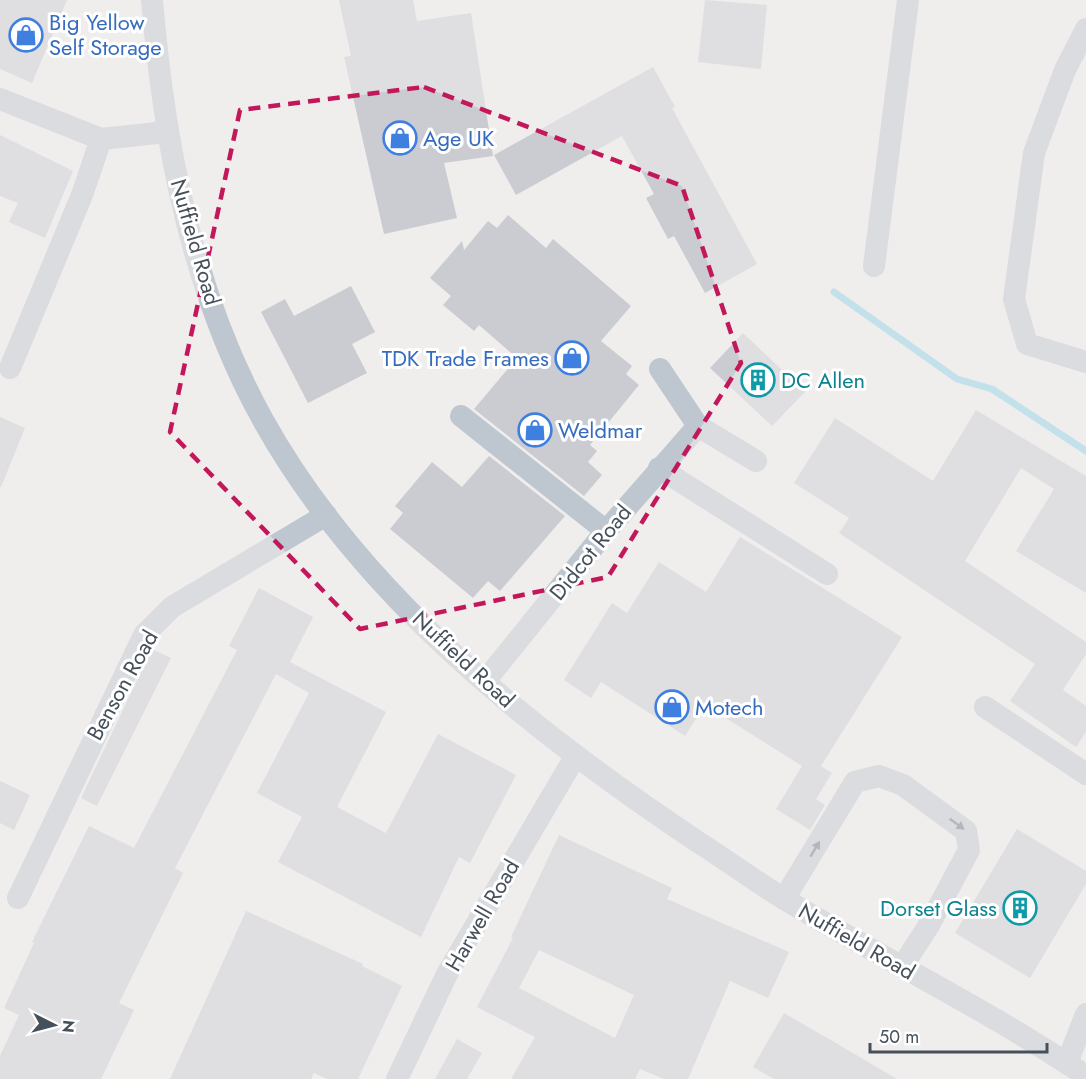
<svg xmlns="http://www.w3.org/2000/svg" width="1086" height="1079" viewBox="0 0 1086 1079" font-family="Jost,sans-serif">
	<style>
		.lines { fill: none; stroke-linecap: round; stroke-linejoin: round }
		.stream { stroke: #8ad2e9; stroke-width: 7 }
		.building { fill: #caccd2; fill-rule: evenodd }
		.minor { stroke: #bec7cf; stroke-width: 22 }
		.oneway { fill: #6a747d }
		.marked { fill: none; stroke: #c2185b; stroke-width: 4.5; stroke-dasharray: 12 8; stroke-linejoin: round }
		.labels { text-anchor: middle; stroke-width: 6; stroke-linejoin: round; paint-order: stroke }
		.shop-label { font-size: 22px; fill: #366cbe; stroke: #fff; text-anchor: start }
		.street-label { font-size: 22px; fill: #46505a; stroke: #fff }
		.culture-label { font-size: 22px; fill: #0d838f; stroke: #fff; text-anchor: start }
	</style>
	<rect width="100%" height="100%" fill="#f0eded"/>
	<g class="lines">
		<!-- stream -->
		<polyline class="stream" points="834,292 957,379 992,389 1086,451"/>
	</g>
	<!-- building -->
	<g class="building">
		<polygon points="0,0 67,0 32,83 0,69"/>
		<polygon points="339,0 413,0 417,21 471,13 493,156 444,163 457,218 384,234 344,57 351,56"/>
		<polygon points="705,0 767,5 761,69 698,62"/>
		<polygon points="653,67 675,107 672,108 757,264 705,293 674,236 668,239 646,198 654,194 622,136 516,195 494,155"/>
		<polygon points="0,135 73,171 45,238 9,222 18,203 0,196"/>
		<polygon points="508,215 546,248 553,239 631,306 601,341 632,366 626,374 639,385 590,445 597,451 588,462 602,475 584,496 474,409 517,358 479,325 474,331 443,305 451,296 430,278 462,241 464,250 488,221 497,228"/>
		<polygon points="351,286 375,332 352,344 367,373 308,403 261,312 285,299 294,316"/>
		<polygon points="743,333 805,392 772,426 710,368"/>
		<polygon points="976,410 1086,476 1086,593 1016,551 1054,489 1021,468 965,561 1086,642 1086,654 1063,690 1086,706 1086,732 1076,747 1010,701 1035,664 839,533 849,518 794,483 835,418 933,481"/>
		<polygon points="0,417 25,428 1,487 0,487"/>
		<polygon points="489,456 565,516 500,591 488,581 473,598 390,529 403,513 395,506 432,462 462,487"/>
		<polygon points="740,537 902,637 821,766 832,773 816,799 825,805 810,830 776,809 802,766 705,705 685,736 601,682 591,698 564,680 612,603 627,613 659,562 706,592"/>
		<polygon points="259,588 313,617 290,662 386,712 337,807 386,833 438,734 516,775 470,863 459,857 421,937 278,862 302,817 257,793 309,693 276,674 175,868 183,873 119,1003 134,1010 101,1079 0,1079 0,1056 19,1015 4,1008 34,943 32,942 89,826 134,848 237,650 229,646"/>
		<polygon points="152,649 171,658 97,806 81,798"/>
		<polygon points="0,781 30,795 14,830 0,823"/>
		<polygon points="1017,829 1086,871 1086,884 1030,978 955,933"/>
		<path d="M559 835 672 888 667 899 789 952 768 998 730 981 688 1079H664L640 1069 635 1079H511L535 1037 477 1007 513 938 511 937ZM539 950 634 995 615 1038 519 988Z"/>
		<polygon points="246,911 363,964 362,966 402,986 358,1079 327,1079 314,1073 311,1079 170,1079"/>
		<polygon points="784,1013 841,1046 897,1079 774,1079 753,1067"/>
		<polygon points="457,1039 482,1053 467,1079 435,1079"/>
	</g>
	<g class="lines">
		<!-- minor -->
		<g class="minor">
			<path d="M152 0C164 143 192 293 263 420 361 596 533 732 698 842 728 861 756 882 786 900 885 960 990 1011 1086 1076"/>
			<polyline points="1086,29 1065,70 1034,153 1014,299 1027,344 1086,362"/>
			<polyline points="0,99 101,139 166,132"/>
			<polyline points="874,266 908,0"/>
			<polyline points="10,368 82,195 101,139"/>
			<polyline points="660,369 698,426 756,461"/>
			<polyline points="461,416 606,531"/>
			<polyline points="659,468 827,574"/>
			<polyline points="485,681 606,531 698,426"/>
			<polyline points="985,707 1086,774"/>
			<polyline points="18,898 144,635 172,607 326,515"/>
			<polyline points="784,899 855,782 879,776 903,785 966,831 969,850 929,925 902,967"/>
			<polyline points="1067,1063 1086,1014"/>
			<polyline points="397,1079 447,974 575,757"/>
		</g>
	</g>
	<!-- one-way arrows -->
	<defs><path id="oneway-solid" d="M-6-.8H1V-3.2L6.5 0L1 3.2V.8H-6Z" transform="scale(1.5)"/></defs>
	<g class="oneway">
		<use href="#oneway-solid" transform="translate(957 824) rotate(36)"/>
		<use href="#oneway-solid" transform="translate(815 849) rotate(-59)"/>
	</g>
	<!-- marked area -->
	<path d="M0 0H1086V1079H0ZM424 87 682 186 741 363 608 577 360 629 170 432 240 110Z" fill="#f0eded" fill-opacity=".55" fill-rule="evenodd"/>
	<path class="marked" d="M424 87 682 186 741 363 608 577 360 629 170 432 240 110Z"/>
	<!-- icons -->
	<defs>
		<symbol id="shop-ring" viewBox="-11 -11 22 22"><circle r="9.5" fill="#fff" stroke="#3f7fe0" stroke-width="1.5"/><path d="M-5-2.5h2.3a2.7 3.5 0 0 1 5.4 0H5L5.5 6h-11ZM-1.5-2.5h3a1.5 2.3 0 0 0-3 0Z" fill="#3f7fe0"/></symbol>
		<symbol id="building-ring" viewBox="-11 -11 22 22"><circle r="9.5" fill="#fff" stroke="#0f9aa8" stroke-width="1.5"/><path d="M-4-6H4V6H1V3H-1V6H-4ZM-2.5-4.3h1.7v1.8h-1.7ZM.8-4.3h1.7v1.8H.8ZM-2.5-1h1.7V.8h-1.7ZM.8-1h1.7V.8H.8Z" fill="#0f9aa8"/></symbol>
	</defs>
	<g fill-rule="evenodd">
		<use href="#shop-ring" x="7" y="16" width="38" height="38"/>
		<use href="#shop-ring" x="381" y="119" width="38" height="38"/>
		<use href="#shop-ring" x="553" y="339" width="38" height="38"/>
		<use href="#building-ring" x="739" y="361" width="38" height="38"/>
		<use href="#shop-ring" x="516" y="411" width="38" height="38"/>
		<use href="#shop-ring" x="653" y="688" width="38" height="38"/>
		<use href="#building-ring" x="1001" y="889" width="38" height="38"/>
	</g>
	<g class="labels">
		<!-- shop labels -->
		<g class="shop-label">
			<text x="49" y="30">Big Yellow<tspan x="49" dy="25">Self Storage</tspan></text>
			<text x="423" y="146">Age UK</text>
			<text x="549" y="366" text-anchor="end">TDK Trade Frames</text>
			<text x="558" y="438">Weldmar</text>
			<text x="695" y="715">Motech</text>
		</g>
		<!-- street labels -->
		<g class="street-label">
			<text transform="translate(196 242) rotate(74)" y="8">Nuffield Road</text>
			<text transform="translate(590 552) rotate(-51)" y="8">Didcot Road</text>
			<text transform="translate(464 659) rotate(43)" y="8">Nuffield Road</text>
			<text transform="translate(122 685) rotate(-61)" y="8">Benson Road</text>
			<text transform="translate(482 915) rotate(-60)" y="8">Harwell Road</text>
			<text transform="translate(857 941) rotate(30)" y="8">Nuffield Road</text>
		</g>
		<!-- culture labels -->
		<g class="culture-label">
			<text x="781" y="388">DC Allen</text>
			<text x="997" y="916" text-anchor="end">Dorset Glass</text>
		</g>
	</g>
	<!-- north arrow -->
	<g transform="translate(54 1025) rotate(96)" stroke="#ffffff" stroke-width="4.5" paint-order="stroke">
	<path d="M0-4.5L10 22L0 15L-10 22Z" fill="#46505a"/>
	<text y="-9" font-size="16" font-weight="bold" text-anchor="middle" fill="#46505a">N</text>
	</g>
	<!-- scale -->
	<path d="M870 1043v9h177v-9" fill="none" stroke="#46505a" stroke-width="3"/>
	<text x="879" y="1043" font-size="18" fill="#46505a" stroke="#ffffff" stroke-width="4.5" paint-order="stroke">50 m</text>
</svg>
